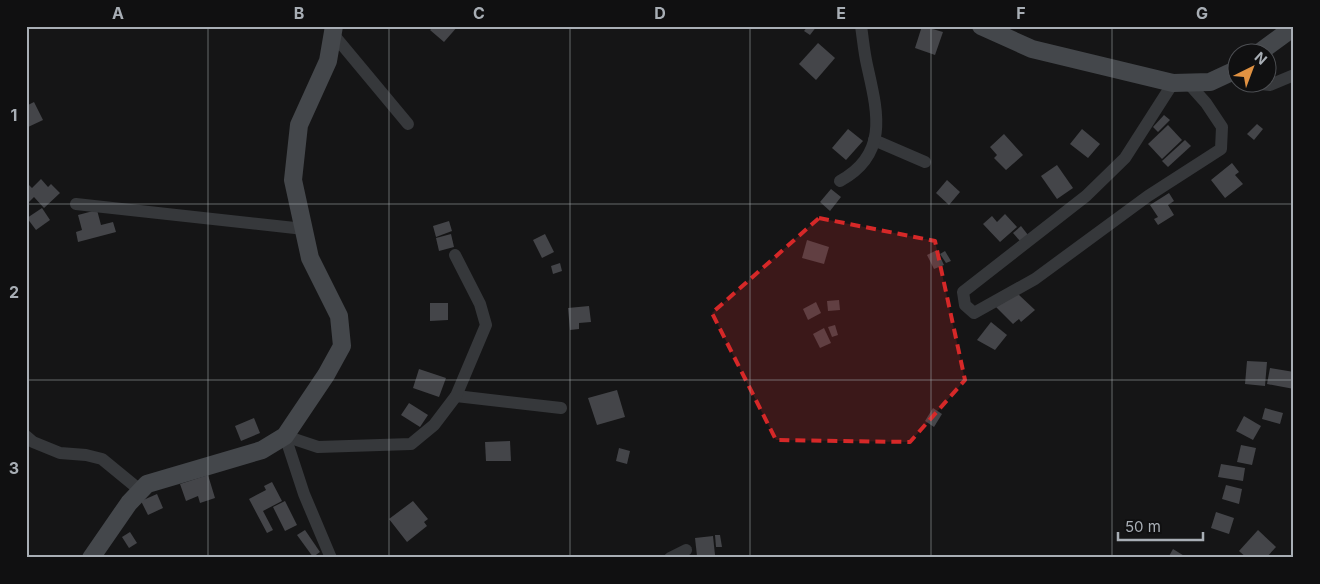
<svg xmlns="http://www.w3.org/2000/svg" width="1320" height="584" viewBox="0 0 1320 584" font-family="Inter,sans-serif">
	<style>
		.building { fill: #444549 }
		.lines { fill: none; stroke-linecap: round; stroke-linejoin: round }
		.street { stroke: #36383b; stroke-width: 12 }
		.secondary { stroke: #44474b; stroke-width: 18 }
		.marked { fill: #d62828; fill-opacity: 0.2; stroke: #d62828; stroke-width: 4; stroke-dasharray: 10 6; stroke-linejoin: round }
		.grid { fill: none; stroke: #a8aeb5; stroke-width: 1; stroke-opacity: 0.55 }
		.neatline { fill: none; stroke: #a8aeb5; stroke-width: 2 }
		.grid-label { font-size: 16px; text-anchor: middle; font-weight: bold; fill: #a8aeb5 }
	</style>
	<rect width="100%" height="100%" fill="#151516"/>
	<!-- building -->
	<g class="building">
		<polygon points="434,26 458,26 444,42 430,30"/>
		<polygon points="808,26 817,26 810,35 804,31"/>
		<polygon points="922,26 943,32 935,55 915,48"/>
		<polygon points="818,43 835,58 816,80 799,64"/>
		<polygon points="34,102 43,120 26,128 26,106"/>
		<polygon points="1164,115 1170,120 1158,132 1153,127"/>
		<polygon points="1257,124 1263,129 1254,140 1247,134"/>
		<polygon points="1168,125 1182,140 1162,159 1148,144"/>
		<polygon points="848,129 863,141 846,160 832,148"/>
		<polygon points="1082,129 1100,144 1088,158 1070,144"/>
		<polygon points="1004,134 1023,155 1006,170 994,158 997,155 990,147"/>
		<polygon points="1185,140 1191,146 1168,167 1162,161"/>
		<polygon points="1232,163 1239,172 1235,175 1243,184 1225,198 1211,180"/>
		<polygon points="1057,165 1073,188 1057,199 1041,176"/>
		<polygon points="41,179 48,187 51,184 60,193 44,208 34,197 26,205 26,182 32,188"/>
		<polygon points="947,180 960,192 949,205 936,193"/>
		<polygon points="831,189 841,197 830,211 820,202"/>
		<polygon points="1169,193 1174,201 1168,205 1174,215 1158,225 1154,219 1158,217 1150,205"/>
		<polygon points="42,208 50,220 36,230 27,218"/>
		<polygon points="97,210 101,225 113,222 116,232 78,242 76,232 82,230 78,215"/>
		<polygon points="1005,214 1017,227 1000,242 983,224 992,216 997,222"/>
		<polygon points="449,221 452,231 436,237 433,226"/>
		<polygon points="1021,226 1028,235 1020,241 1013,233"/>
		<polygon points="451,234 454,247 439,251 436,238"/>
		<polygon points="545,234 554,252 542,258 533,240"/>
		<polygon points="807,240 829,247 824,264 802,258"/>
		<polygon points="937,250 944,265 934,269 927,255"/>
		<polygon points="945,251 951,261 946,263 940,254"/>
		<polygon points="560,263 562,271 553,274 551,266"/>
		<polygon points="1018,294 1035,310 1021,322 1019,319 1013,324 996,307"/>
		<polygon points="839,300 840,310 828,311 827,301"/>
		<polygon points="816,302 821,313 808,320 803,309"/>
		<polygon points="430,303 448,303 448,320 430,321"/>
		<polygon points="589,306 591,322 579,323 579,329 570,330 568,308"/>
		<polygon points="991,322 1007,335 995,350 977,340"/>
		<polygon points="835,325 838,335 832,337 828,327"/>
		<polygon points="824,328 831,343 820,348 813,334"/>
		<polygon points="1247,361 1267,362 1265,386 1245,384"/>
		<polygon points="1270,368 1294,372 1294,389 1267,384"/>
		<polygon points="419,369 446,378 439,397 413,388"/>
		<polygon points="617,390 625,417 597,425 588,398"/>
		<polygon points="409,403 428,415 420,427 401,415"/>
		<polygon points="933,408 942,414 934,427 925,421"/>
		<polygon points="1265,408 1283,413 1280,424 1262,419"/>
		<polygon points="1244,416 1261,426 1253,440 1236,431"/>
		<polygon points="254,418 260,433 241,441 235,426"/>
		<polygon points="510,441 511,461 486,461 485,442"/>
		<polygon points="1241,445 1256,448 1252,465 1237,462"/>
		<polygon points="619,448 630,451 627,464 616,461"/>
		<polygon points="1221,464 1245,468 1243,481 1218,477"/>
		<polygon points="208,475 215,498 200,503 198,496 186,501 180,484"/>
		<polygon points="272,482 282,501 263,511 273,530 267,533 249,499 266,490 264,486"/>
		<polygon points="1226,485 1242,489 1239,504 1222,499"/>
		<polygon points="157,494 163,508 148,515 141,501"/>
		<polygon points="285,501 297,525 285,531 273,507"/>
		<polygon points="413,501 428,519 424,522 427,526 407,542 389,519"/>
		<polygon points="1216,512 1234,518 1229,534 1211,528"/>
		<polygon points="305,530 320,552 313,557 297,535"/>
		<polygon points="1258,530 1276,547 1266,558 1247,558 1239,551"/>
		<polygon points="130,532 137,543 129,548 122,537"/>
		<polygon points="715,535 720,535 722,547 716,547"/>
		<polygon points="713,536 715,555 697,556 695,538"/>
		<polygon points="1173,549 1186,557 1185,558 1168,558"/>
	</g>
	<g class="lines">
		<!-- street -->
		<g class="street">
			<polyline points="333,34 408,124"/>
			<polyline points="1244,82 1270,85 1294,75"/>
			<polyline points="1173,83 1125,158 1086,196 963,292 965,305 974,313 1035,279 1148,196 1221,149 1222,127 1206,103 1189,84"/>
			<polyline points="874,140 925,162"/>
			<path d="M840 181C890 154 877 110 867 65 864 52 863 39 861 26"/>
			<polyline points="76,204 304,229"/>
			<polyline points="456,396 561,408"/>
			<polyline points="26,436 33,442 60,453 86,455 102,459 141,491"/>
			<polyline points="285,436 318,447 411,444 434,425 456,396 486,325 480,304 455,255"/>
			<polyline points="285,436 304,494 331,558"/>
			<polyline points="670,558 686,550"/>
		</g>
		<!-- secondary -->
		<g class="secondary">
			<polyline points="981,26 1032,49 1173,83 1210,82 1238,69"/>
			<polyline points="1260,52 1294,27"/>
			<polyline points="91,558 129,503 147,484 262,450 285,436 326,375 342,346 339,316 310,258 293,180 299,125 328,61 334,26"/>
		</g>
	</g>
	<!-- marked area -->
	<path class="marked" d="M819 218 935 241 965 380 910 442 776 440 712 313Z"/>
	<!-- grid -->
	<path class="grid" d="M208 26V558M389 26V558M570 26V558M750 26V558M931 26V558M1112 26V558M26 204H1294M26 380H1294"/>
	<!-- border -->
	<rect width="1320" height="584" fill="none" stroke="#101011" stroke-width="55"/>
	<!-- north arrow -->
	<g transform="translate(1252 68) rotate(42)"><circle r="24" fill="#101011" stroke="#4d4f53"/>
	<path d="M0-4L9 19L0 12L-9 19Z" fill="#e19242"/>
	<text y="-8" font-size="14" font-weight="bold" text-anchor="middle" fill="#a8aeb5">N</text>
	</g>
	<!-- scale -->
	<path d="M1118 532v8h85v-8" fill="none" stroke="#a8aeb5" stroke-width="2.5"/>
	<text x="1125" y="532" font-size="15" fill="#a8aeb5" stroke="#101011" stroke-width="4" paint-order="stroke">50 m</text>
	<rect x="28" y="28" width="1264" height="528" class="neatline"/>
	<g class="grid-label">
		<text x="118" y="19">A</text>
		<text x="299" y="19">B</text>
		<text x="479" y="19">C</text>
		<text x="660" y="19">D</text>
		<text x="841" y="19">E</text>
		<text x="1021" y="19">F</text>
		<text x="1202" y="19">G</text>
		<text x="14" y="121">1</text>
		<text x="14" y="298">2</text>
		<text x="14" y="474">3</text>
	</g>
</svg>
